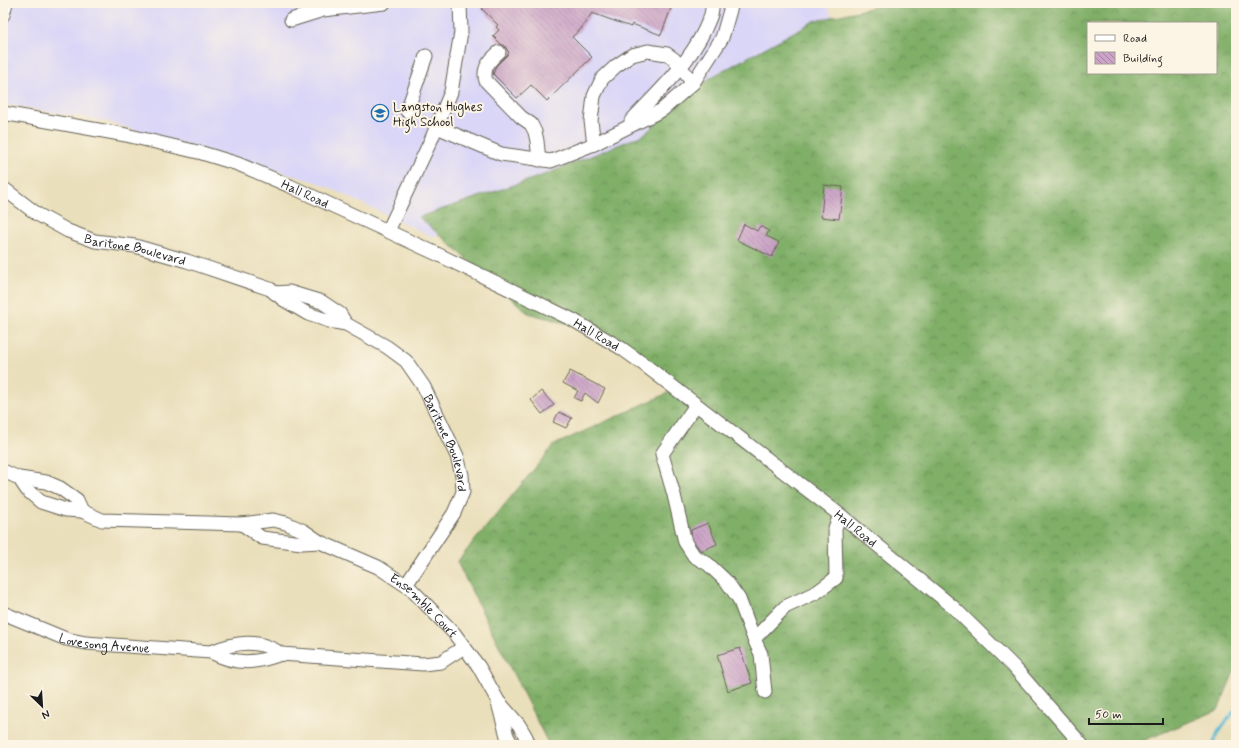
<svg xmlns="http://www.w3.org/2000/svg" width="1239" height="748" viewBox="0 0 1239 748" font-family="Mynerve,sans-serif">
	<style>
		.built { fill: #dad6f7 }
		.forest { fill: url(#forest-crowns); stroke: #4e6642; fill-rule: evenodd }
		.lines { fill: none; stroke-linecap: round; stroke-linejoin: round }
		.stream { stroke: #59b9d7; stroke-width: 3 }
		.building { fill: url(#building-back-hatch) }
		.minor-casing { stroke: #646054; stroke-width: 15 }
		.minor { stroke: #fff; stroke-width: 13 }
		.labels { text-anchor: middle; stroke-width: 4; stroke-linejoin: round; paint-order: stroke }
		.poi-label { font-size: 13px; fill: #1c1c1c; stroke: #fcf5e5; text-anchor: start }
		.street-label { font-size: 13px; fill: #1c1c1c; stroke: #fcf5e5 }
	</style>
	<defs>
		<pattern id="forest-crowns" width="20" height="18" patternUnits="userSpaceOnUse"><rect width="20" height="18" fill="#80af68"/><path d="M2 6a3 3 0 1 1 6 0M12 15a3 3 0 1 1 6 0" fill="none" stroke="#688e55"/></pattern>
		<pattern id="building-back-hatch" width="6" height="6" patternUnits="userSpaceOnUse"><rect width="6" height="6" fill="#cba3c7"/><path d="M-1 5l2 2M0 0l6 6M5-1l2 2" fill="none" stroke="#a484a1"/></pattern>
	</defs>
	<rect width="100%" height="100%" fill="#fcf5e5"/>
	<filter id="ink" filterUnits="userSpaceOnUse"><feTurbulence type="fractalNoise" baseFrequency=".025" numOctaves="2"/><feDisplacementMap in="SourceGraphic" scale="8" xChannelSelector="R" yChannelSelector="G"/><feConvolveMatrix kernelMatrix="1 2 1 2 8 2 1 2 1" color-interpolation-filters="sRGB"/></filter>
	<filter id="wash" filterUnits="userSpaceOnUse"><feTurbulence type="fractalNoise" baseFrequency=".012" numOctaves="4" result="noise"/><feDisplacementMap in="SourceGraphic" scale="16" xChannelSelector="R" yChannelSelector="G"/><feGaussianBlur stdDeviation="0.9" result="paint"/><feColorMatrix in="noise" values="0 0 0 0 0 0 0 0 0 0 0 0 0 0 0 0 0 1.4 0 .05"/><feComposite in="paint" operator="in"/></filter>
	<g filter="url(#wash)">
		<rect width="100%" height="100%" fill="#eadfbb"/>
		<!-- built -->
		<polygon class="built" points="3,3 827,3 845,49 433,237 319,183 104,121 3,104"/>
		<!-- forest -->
		<path class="forest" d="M892 3H1236V667L1218 710 1133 745H549L457 562 554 445 679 388 611 335 528 313 419 217 541 176 643 135 710 78 814 21ZM1088 23H1216V73H1088Z"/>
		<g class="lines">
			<!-- stream -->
			<polyline class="stream" points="1213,745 1218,732 1236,709"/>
		</g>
		<g id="blocks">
			<!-- building -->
			<g class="building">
				<polygon points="487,3 673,3 661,35 632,24 631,27 592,13 580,30 572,37 592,57 547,101 531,85 517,98 493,74 496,66 509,53 505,46 501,44 493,36 499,30 496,27 498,25 482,9"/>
				<polygon points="824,185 843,187 839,219 821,217"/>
				<polygon points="744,224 757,231 760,226 769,231 766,236 779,242 772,257 737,240"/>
				<polygon points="570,371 605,389 598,403 585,393 581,401 574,398 578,391 563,383"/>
				<polygon points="541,391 554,405 542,414 531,400"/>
				<polygon points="559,412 572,418 566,428 553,422"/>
				<polygon points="708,523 717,544 701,551 692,539 691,530"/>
				<polygon points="740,648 752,683 728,691 717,655"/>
			</g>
		</g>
	</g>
	<g filter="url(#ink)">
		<use href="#blocks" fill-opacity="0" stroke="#646054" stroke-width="1"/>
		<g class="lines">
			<defs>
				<g id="minor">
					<polyline points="3,15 6,3"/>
					<polyline points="291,20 323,10 384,3"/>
					<path d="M499 52C490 60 482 68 486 81L521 117 531 124 535 132 537 141 539 160"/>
					<polyline points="407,111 426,56"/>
					<path id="s1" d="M3 113 126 135 202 153 238 164 290 186 435 253 573 320 621 348 646 366 844 518 952 606 1014 667 1082 745"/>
					<path d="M631 121C658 92 688 65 705 29 709 19 713 14 712 3"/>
					<polyline points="437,127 501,154 551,161 594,144 662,110 693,83 722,38 732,3"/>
					<polyline points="594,144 591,121 594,96 602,79 616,66 632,55 648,51 667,54 674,59 693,83"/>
					<path id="s2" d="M3 188 37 214 68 231 95 241 135 246 187 261 270 289 284 300 308 314 329 321 346 324 387 347 406 361 424 387 457 456 462 475 463 492 454 513 406 585"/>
					<polyline points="388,231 431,140 451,92 461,32 460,3"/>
					<polyline points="275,293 289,292 322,302 340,314 346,324"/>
					<polyline points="696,405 662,454 674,495 685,542 694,556 708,564 727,582 739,599 754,639 785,607 817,592 836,578 835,528 840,515"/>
					<polyline points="3,471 19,478 46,482 60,488 77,500 82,511"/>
					<path id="s3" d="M19 478 27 490 41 502 66 510 82 511 102 520 242 524 273 520 286 523 304 531 320 542 378 567 410 588 454 633 479 667 498 701 519 725 526 737 529 745"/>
					<polyline points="242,524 262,538 302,543 320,542"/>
					<path id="s4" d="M3 613 66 639 86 643 211 652C236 665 255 664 281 654L423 664 441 662 464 647"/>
					<polyline points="754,639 761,654 765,692"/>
					<path d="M211 652C235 642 259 638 281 654"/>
					<polyline points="498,703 507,736 512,745"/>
				</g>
			</defs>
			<!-- minor casing -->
			<use href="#minor" class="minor-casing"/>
			<!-- minor -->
			<use href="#minor" class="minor"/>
		</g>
	</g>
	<!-- icons -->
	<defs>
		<symbol id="school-ring" viewBox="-11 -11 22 22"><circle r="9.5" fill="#fcf5e5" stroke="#1f6fb2" stroke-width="1.5"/><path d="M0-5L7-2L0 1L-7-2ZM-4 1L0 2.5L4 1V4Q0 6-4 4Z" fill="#1f6fb2"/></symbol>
	</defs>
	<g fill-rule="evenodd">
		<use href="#school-ring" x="370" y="103" width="20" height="20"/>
	</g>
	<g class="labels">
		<!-- poi labels -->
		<g class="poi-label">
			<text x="393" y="111">Langston Hughes<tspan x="393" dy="15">High School</tspan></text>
		</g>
		<!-- street labels -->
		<g class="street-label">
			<text dy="5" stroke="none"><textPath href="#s1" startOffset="314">Hall Road</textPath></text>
			<text dy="5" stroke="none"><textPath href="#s2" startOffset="148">Baritone Boulevard</textPath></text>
			<text dy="5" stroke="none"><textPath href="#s1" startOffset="638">Hall Road</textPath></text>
			<text dy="5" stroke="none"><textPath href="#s2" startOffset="537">Baritone Boulevard</textPath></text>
			<text dy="5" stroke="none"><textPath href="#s1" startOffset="962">Hall Road</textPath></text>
			<text dy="5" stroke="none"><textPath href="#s3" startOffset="444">Ensemble Court</textPath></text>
			<text dy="5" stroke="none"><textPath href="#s4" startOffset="107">Lovesong Avenue</textPath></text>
		</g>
	</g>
	<!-- margin -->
	<rect width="1239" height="748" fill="none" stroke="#fcf5e5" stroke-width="16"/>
	<!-- legend -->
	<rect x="1087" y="22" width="130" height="52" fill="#fcf5e5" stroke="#a29e95"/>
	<rect x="1095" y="35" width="20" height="6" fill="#ffffff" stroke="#a29e95"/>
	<text x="1123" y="42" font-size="12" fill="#1c1c1c">Road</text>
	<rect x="1095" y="52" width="20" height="12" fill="url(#building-back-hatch)" stroke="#a29e95"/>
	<text x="1123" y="62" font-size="12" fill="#1c1c1c">Building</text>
	<!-- north arrow -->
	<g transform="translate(42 706) rotate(155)" stroke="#fcf5e5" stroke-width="3" paint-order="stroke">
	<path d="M0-3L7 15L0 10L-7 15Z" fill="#1c1c1c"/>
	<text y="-6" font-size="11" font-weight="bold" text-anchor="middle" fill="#1c1c1c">N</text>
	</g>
	<!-- scale -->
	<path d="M1089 718v6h74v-6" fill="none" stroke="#1c1c1c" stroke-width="2"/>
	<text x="1095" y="718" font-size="12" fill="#1c1c1c" stroke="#fcf5e5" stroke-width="3" paint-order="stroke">50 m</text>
</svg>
